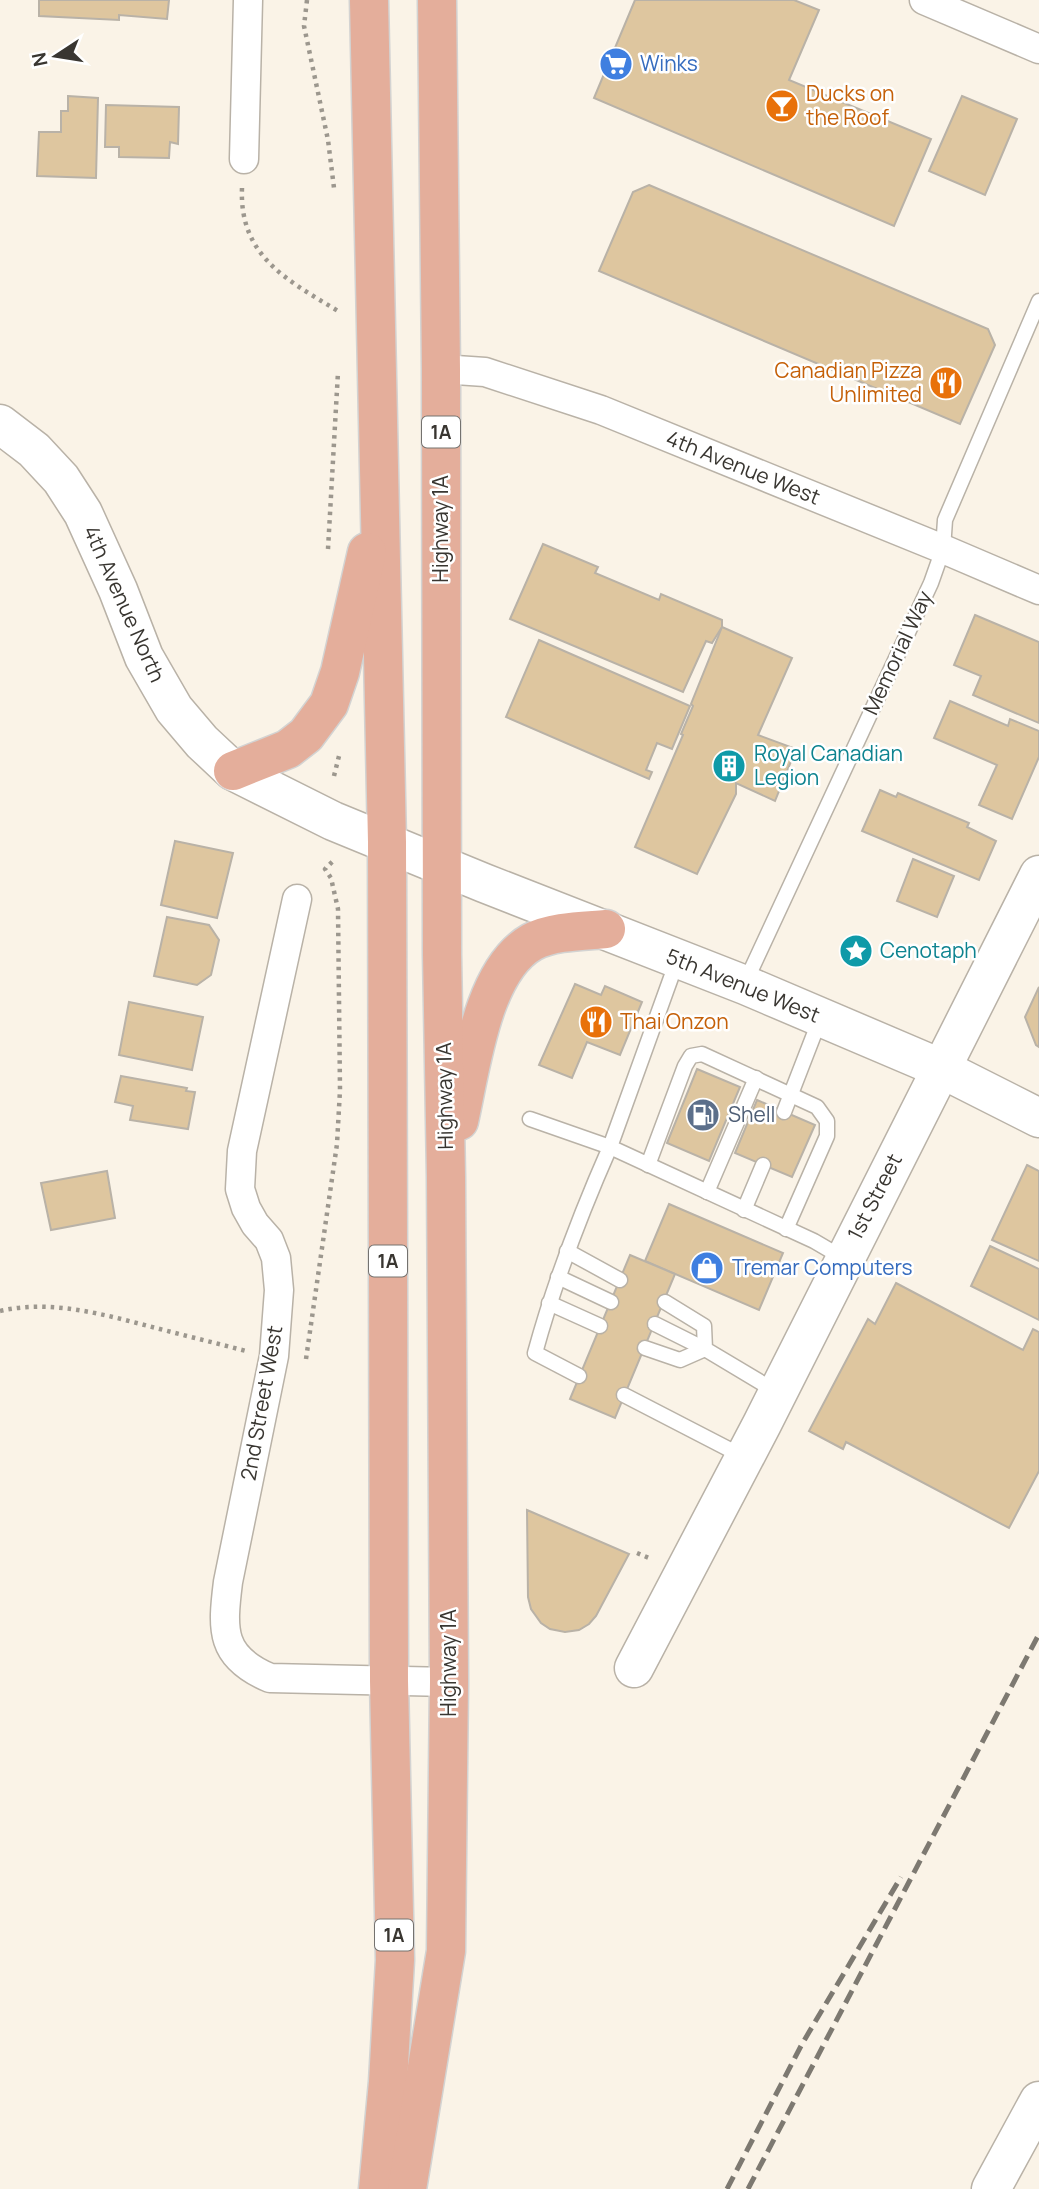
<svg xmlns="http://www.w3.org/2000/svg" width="1039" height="2189" viewBox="0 0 1039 2189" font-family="Manrope,sans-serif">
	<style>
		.building { fill: #dec69f; stroke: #b9b2a7; stroke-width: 2 }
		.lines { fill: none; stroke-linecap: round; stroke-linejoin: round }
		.lane-casing { stroke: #b9b2a7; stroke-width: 17 }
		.street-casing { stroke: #b9b2a7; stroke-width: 31 }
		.secondary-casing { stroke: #b9b2a7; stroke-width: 41 }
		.primary-casing { stroke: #d3d3d2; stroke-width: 41 }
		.path { stroke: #9c978e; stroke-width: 4.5; stroke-dasharray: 3.5 5; stroke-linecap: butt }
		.lane { stroke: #fff; stroke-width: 14 }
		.street { stroke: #fff; stroke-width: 28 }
		.secondary { stroke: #fff; stroke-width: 38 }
		.primary { stroke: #e4ae9b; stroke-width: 38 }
		.rail { stroke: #7d7971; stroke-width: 5; stroke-dasharray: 14 7; stroke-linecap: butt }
		.labels { text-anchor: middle; stroke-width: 5; stroke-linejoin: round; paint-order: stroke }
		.shield { fill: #fff; stroke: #74726f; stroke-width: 2 }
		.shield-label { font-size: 19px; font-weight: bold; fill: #393631 }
		.shop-label { font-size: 21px; fill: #366cbe; stroke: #fff; text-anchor: start }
		.food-label { font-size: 21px; fill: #c56008; stroke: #fff; text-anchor: start }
		.street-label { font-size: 21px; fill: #393631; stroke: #fff }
		.culture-label { font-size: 21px; fill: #0d838f; stroke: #fff; text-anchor: start }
		.service-label { font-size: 21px; fill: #4e5e75; stroke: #fff; text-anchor: start }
	</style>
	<rect width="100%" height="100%" fill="#faf3e7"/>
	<!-- building -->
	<g class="building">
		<polygon points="39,0 169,0 167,19 119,15 119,20 39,16"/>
		<polygon points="635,0 794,0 819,10 789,80 931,139 894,226 594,98"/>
		<polygon points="68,96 98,98 96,178 37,176 39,132 61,132 61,111 68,111"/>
		<polygon points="962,96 1017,119 985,195 929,171"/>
		<polygon points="106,105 179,107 178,144 170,142 169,158 119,157 119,147 105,147"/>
		<polygon points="649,185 988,329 995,345 960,424 599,271 633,192"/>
		<polygon points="543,544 598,567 595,573 659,600 661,594 722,620 722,627 712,643 706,641 683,692 510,619"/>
		<polygon points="975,615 1039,642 1039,723 973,695 981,676 954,665"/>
		<polygon points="722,627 792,658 758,735 796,749 775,801 736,783 736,794 697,874 635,847 683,735 681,734 693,706 691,704"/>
		<polygon points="539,640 690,706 672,749 657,743 646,770 652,772 649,779 506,717"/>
		<polygon points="950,701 1008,726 1010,719 1039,731 1039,757 1012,819 979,805 997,765 934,738"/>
		<polygon points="880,790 896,797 898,793 969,823 967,827 996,841 979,880 862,831"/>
		<polygon points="175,841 233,853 217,918 161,905"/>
		<polygon points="913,859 954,876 937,917 897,901"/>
		<polygon points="167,917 209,925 219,940 211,975 197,985 154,976"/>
		<polygon points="575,984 601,995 605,986 642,1002 620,1055 587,1042 572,1078 539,1065"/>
		<polygon points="1039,987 1039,1047 1036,1045 1025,1017"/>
		<polygon points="129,1002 203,1017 192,1070 119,1055"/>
		<polygon points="697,1069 740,1087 709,1161 667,1143"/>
		<polygon points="121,1076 187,1088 186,1091 195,1092 188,1129 130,1120 133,1106 115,1102"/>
		<polygon points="757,1100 815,1125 792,1177 735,1153"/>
		<polygon points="1027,1165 1039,1171 1039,1261 992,1240"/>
		<polygon points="107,1171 115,1218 51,1230 41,1183"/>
		<polygon points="669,1204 783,1253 759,1310 645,1261"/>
		<polygon points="990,1246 1039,1269 1039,1320 971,1286"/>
		<polygon points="630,1255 675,1274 615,1418 570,1399"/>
		<polygon points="896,1283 1023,1350 1033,1329 1039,1332 1039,1471 1009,1528 846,1442 843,1449 809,1431 868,1319 875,1324"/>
		<polygon points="527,1510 629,1554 596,1616 589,1624 579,1630 565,1632 550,1629 541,1623 531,1609 528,1597"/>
	</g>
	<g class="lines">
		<defs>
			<g id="lane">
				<polyline points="677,961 610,1147 814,1241 843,1258"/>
				<polyline points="745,983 931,583 943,549 945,520 1039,301"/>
				<polyline points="784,1112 820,1019"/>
				<path d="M530 1119 610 1147C580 1215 555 1280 535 1353L579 1376"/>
				<polyline points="648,1165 685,1066 691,1056 702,1054 817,1107 827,1121 827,1136 786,1229"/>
				<polyline points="707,1192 756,1078"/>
				<polyline points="744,1210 763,1165"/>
				<polyline points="567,1251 620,1280"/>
				<polyline points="558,1277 611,1302"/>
				<polyline points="665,1302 704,1326 705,1349 777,1392"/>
				<polyline points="549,1303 600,1326"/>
				<polyline points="655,1324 705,1349"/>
				<polyline points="645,1348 680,1360 705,1349"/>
				<polyline points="624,1395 744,1457"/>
			</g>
			<g id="street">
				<polyline points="924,0 1039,49"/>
				<polyline points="244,159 248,0"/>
				<polyline points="441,369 485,372 601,410 943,549 1039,590"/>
				<path d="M297 899 242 1151 240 1189 246 1208 255 1224 269 1240 276 1258 279 1290 274 1356 228 1582C222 1630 220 1657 270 1678L449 1682"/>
			</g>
			<g id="secondary">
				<polyline points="0,424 34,450 61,479 83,513 118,590 144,657 174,709 202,742 233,771 333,821 484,883 745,985 940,1068 1039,1118"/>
				<polyline points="634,1668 762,1424 1039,875"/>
				<polyline points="991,2189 1039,2101"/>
			</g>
			<g id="primary">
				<polyline points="369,0 387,842 389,1681 395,1960 388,2082 378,2189"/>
				<polyline points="233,771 288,749 306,735 329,704 340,672 367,552"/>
				<path d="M459 1121C471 1068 482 970 532 942 553 931 583 931 606 929"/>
				<polyline points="407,2189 446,1951 449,1682 446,1177 442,954 441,369 437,0"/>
			</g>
		</defs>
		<!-- lane casing -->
		<use href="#lane" class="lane-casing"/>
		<!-- street casing -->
		<use href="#street" class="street-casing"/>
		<!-- secondary casing -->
		<use href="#secondary" class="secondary-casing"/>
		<!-- primary casing -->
		<use href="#primary" class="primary-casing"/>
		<!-- path -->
		<g class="path">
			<polyline points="307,0 304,26 328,140 334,188"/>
			<path d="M242 188C239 256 287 280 338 311"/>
			<polyline points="328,549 338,372"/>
			<polyline points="334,776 340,752"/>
			<path d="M0 1311C52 1299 106 1315 156 1328 186 1336 216 1343 246 1351"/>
			<polyline points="306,1359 337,1144 340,1090 338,909 331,878 325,869 333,861"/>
			<polyline points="637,1553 649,1558"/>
		</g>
		<!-- lane -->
		<use href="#lane" class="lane"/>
		<!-- street -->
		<use href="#street" class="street"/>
		<!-- secondary -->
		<use href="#secondary" class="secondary"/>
		<!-- primary -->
		<use href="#primary" class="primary"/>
		<!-- rail -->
		<g class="rail">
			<polyline points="727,2189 802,2044 901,1877"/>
			<polyline points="748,2189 1039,1634"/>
		</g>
	</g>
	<!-- icons -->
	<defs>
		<symbol id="supermarket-disc" viewBox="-11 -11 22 22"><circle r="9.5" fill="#3f7fe0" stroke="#fff"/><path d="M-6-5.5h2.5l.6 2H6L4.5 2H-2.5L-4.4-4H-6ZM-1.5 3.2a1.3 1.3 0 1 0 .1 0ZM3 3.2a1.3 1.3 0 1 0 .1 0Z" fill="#fff"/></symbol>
		<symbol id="bar-disc" viewBox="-11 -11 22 22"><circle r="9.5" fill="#e8710a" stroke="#fff"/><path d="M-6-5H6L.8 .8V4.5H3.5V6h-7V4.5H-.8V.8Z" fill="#fff"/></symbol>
		<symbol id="restaurant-disc" viewBox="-11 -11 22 22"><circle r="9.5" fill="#e8710a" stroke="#fff"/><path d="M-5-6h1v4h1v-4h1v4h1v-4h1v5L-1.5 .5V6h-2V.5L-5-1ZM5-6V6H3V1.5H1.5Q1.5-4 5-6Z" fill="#fff"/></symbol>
		<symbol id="building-disc" viewBox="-11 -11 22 22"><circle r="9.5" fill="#0f9aa8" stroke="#fff"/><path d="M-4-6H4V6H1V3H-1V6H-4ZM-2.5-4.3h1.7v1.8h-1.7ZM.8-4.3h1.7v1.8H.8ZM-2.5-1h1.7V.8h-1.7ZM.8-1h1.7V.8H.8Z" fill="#fff"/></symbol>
		<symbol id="sight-disc" viewBox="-11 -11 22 22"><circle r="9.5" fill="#0f9aa8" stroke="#fff"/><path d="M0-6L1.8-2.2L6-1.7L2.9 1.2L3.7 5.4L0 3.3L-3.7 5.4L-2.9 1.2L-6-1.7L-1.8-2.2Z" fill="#fff"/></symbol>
		<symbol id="fuel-disc" viewBox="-11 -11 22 22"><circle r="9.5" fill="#5c6f8a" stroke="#fff"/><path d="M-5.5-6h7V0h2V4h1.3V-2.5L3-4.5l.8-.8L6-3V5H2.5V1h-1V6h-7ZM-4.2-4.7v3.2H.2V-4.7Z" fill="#fff"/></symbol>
		<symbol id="shop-disc" viewBox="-11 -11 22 22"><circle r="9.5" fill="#3f7fe0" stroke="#fff"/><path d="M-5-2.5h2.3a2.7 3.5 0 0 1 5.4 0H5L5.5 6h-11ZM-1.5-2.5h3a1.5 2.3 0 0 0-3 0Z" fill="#fff"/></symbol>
	</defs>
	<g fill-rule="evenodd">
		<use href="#supermarket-disc" x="597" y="45" width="38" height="38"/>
		<use href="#bar-disc" x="763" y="87" width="38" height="38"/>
		<use href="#restaurant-disc" x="927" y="364" width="38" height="38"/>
		<use href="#building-disc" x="710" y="747" width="38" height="38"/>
		<use href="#sight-disc" x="837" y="932" width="38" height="38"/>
		<use href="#restaurant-disc" x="577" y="1003" width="38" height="38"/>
		<use href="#fuel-disc" x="684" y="1096" width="38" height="38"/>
		<use href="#shop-disc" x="688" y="1249" width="38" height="38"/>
	</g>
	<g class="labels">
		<!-- shield labels -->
		<g class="shield">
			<rect x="422" y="416.5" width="38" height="31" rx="5"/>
			<rect x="369" y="1245.5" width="38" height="31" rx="5"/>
			<rect x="375" y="1919.5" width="38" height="31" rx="5"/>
		</g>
		<g class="shield-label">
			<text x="441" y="439">1A</text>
			<text x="388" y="1268">1A</text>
			<text x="394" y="1942">1A</text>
		</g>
		<!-- shop labels -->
		<g class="shop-label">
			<text x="640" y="71">Winks</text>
			<text x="732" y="1275">Tremar Computers</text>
		</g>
		<!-- food labels -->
		<g class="food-label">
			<text x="806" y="101">Ducks on<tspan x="806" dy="24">the Roof</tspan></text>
			<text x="922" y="378" text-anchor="end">Canadian Pizza<tspan x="922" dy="24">Unlimited</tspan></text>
			<text x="620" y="1029">Thai Onzon</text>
		</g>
		<!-- street labels -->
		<g class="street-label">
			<text transform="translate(743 468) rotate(22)" y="7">4th Avenue West</text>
			<text transform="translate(441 529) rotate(-90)" y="7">Highway 1A</text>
			<text transform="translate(124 604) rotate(66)" y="7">4th Avenue North</text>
			<text transform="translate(898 653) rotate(-65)" y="7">Memorial Way</text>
			<text transform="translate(743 986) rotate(22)" y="7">5th Avenue West</text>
			<text transform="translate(445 1096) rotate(-91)" y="7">Highway 1A</text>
			<text transform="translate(875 1197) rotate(-63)" y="7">1st Street</text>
			<text transform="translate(262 1403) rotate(-80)" y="7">2nd Street West</text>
			<text transform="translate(449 1663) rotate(-90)" y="7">Highway 1A</text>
		</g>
		<!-- culture labels -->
		<g class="culture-label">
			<text x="754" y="761">Royal Canadian<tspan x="754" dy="24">Legion</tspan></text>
			<text x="880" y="958">Cenotaph</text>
		</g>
		<!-- service labels -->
		<g class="service-label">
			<text x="728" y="1122">Shell</text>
		</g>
	</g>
	<!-- north arrow -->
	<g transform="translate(56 56) rotate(258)" stroke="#ffffff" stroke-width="5" paint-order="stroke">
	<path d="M0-5L12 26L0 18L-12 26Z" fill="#393631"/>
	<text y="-10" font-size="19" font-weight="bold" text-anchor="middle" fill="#393631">N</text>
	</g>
</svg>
